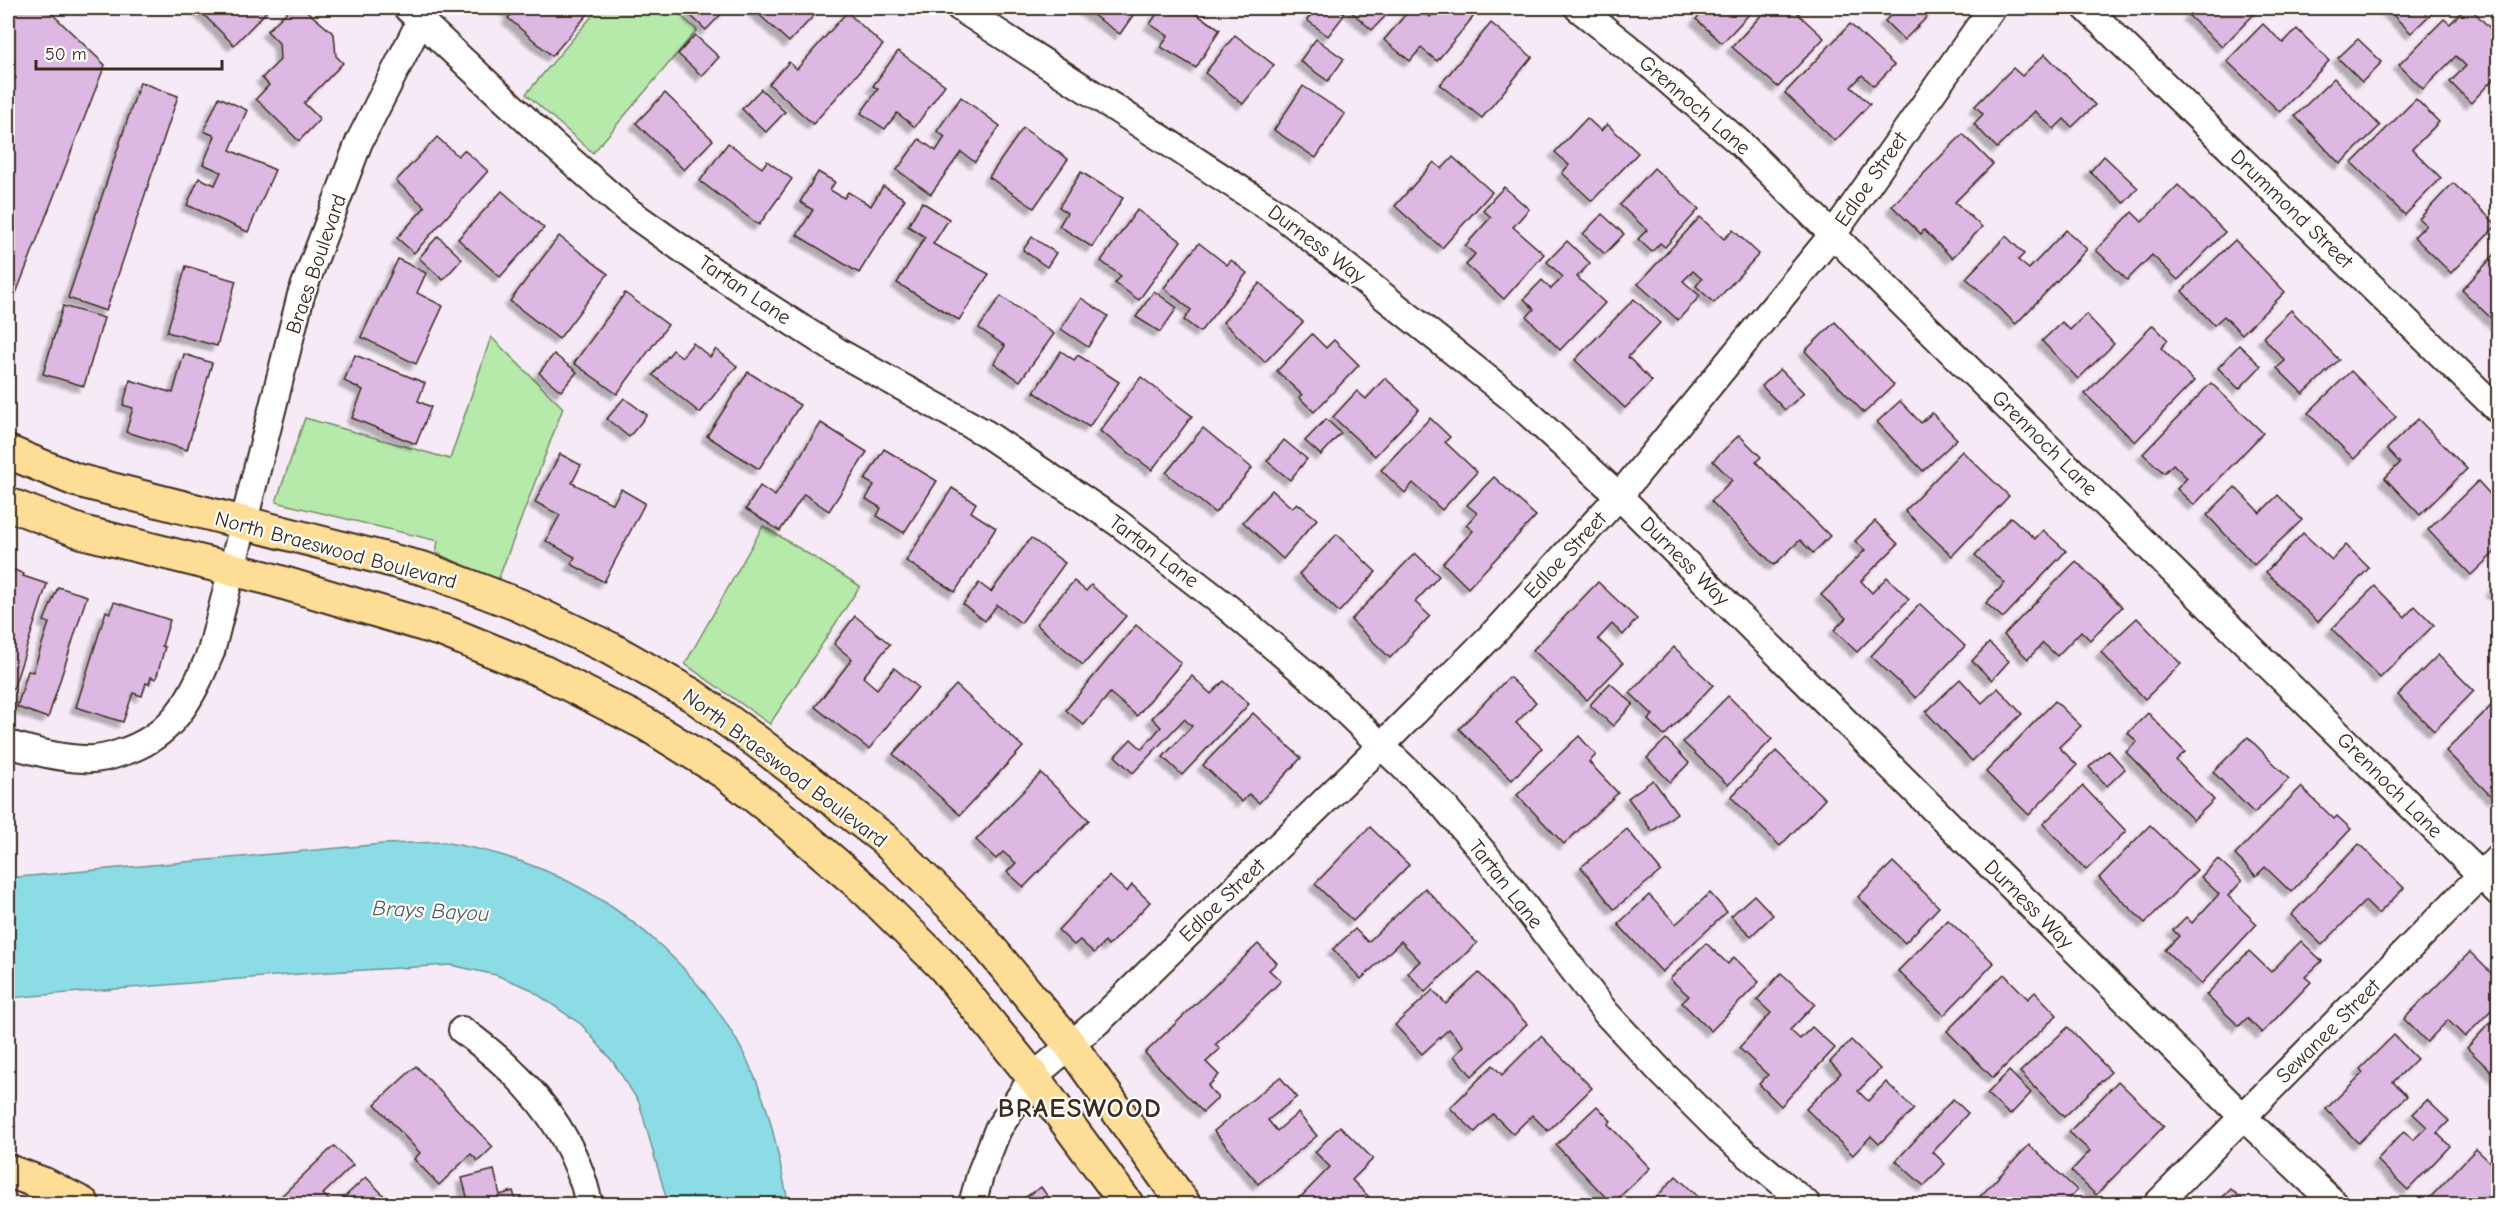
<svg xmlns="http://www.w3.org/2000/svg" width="2506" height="1212" viewBox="0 0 2506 1212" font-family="'Comic Neue',sans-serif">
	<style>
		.green { fill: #b6eaab; stroke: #788a64; stroke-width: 1.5 }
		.water { fill: #8cdce6; stroke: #6c9596; stroke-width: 1.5 }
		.building { fill: #ddb8e2; stroke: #3b2a1e; stroke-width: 1.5; filter: url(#shadow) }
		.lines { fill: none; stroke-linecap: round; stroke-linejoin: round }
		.minor-casing { stroke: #3b2a1e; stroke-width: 30 }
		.major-casing { stroke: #3b2a1e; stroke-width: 36 }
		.minor { stroke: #fff; stroke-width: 26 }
		.major { stroke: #fedd96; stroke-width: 32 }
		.labels { text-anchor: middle; stroke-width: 4.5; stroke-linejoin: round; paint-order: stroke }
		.street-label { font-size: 21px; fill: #3b2a1e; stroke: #fff }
		.water-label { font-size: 22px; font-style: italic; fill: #535f5a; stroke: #fff }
		.district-label { font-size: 27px; font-weight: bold; letter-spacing: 1.5px; fill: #3b2a1e; stroke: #fff }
	</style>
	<defs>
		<filter id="shadow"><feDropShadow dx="-5.5" dy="5.5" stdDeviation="1.5" flood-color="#0004"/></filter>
	</defs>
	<rect width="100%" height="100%" fill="#f5eaf6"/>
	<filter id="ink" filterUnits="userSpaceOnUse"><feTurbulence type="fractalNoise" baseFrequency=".0167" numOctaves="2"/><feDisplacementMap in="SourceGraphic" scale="12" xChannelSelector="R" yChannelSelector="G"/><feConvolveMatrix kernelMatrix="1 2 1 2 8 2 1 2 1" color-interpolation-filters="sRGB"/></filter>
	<g filter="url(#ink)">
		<!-- green -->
		<g class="green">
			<polygon points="599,8 672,8 697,30 593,153 526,94"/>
			<polygon points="491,337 563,408 498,580 436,553 438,541 276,502 305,418 450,459"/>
			<polygon points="763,526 860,586 770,724 685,664"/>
		</g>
		<!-- water -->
		<path class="water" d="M444 842C462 846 480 849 497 854 620 888 726 985 766 1107 776 1138 781 1172 789 1204H668L639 1102 613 1062 582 1025 528 988 496 975 451 965 312 973 8 998V878L383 844Z"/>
		<!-- building -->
		<g class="building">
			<polygon points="8,8 46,8 105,65 8,314 8,86 16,78 8,69"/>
			<polygon points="200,8 270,8 234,45 198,9"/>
			<polygon points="291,8 303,8 334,34 336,56 343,63 304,103 320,119 299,141 256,99 269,85 262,78 280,60 279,43 267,31"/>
			<polygon points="504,8 593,8 552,56 508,18 512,14"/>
			<polygon points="695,8 727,8 706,30 689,14"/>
			<polygon points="752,8 821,8 789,42"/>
			<polygon points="1083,8 1138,8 1120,34"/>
			<polygon points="1161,8 1186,8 1220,29 1196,68 1161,47 1168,36 1150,24"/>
			<polygon points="1317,8 1337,8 1345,14 1328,36 1307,20"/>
			<polygon points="1347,8 1393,8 1372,30"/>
			<polygon points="1411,8 1419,8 1430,17 1438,8 1463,8 1474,16 1437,61 1421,48 1410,61 1384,40"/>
			<polygon points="1707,8 1706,8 1755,8 1722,43 1696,19"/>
			<polygon points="1768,8 1804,8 1798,14 1824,38 1778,87 1732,47"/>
			<polygon points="1889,8 1936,8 1904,40 1885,21 1894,12"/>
			<polygon points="2190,8 2260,8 2222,47 2189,16 2193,10"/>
			<polygon points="2386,8 2437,8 2411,33"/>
			<polygon points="2466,8 2470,8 2498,36 2498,74 2471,103 2450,82 2466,66 2456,56 2423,89 2399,65 2444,19 2450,24"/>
			<polygon points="847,12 883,45 813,124 769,84 789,62 797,69"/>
			<polygon points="1491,23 1532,57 1482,118 1440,85"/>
			<polygon points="1850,24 1894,65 1874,86 1862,75 1851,87 1870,104 1835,141 1785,93"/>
			<polygon points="2263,24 2283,43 2297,29 2329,61 2280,112 2227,61"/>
			<polygon points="695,35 719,57 702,76 678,54"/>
			<polygon points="1235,35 1274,65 1243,104 1205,73"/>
			<polygon points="1316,39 1344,59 1328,81 1300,61"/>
			<polygon points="2358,39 2382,62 2362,82 2338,58"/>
			<polygon points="898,51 945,85 915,127 897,113 885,129 861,113 878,89 873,86"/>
			<polygon points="2045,54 2095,105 2072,127 2064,119 2054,129 2035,111 1997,148 1974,124 1983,114 1975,106 2013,68 2022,76"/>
			<polygon points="2334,78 2380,126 2340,164 2295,116"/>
			<polygon points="140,82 178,96 106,311 68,298"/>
			<polygon points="1303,86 1345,114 1316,158 1274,130"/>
			<polygon points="761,89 785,112 766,132 742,109"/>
			<polygon points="665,93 713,140 684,170 636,123"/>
			<polygon points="219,97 247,110 230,150 275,170 248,232 187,205 199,178 215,185 221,172 203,164 215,136 204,131"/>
			<polygon points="961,97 1000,126 975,162 961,152 931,194 897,170 919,139 936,151 945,137 937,131"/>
			<polygon points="2416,99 2439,122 2412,149 2441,178 2405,215 2352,163"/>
			<polygon points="1587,118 1601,131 1607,124 1638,153 1592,201 1562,173 1569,165 1555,152"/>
			<polygon points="1023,128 1068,159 1034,208 989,177"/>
			<polygon points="1963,134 1993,164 1955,202 1982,227 1952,258 1924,230 1921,234 1892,206"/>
			<polygon points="437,137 458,156 464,150 488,171 414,253 397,238 425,207 396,181"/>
			<polygon points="728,143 762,168 767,161 792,179 759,225 700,181"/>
			<polygon points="2104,156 2138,188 2124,203 2090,172"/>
			<polygon points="1453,157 1492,192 1442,248 1395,206 1434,162 1442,169"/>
			<polygon points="1654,168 1699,209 1665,247 1660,243 1652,252 1638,239 1647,230 1620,205"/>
			<polygon points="818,172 835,182 830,190 844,198 848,192 871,206 883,186 905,199 859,273 797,235 813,210 800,202"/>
			<polygon points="1081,172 1123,198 1092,247 1059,226 1067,213 1059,207"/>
			<polygon points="2453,183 2497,225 2451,273 2414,237 2426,225 2419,219"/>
			<polygon points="2178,185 2225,232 2178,280 2152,255 2127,280 2096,250 2132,212 2142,222"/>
			<polygon points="1504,187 1529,209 1513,227 1544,254 1504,299 1466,265 1475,254 1465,246 1491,217 1483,210"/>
			<polygon points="502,191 544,228 500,277 458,239"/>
			<polygon points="922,202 949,219 933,244 989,274 959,320 897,283 925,237 908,226"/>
			<polygon points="1137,210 1181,241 1139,300 1115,283 1121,276 1101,261"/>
			<polygon points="1602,214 1624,234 1605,254 1583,234"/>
			<polygon points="1700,217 1724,239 1733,230 1759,254 1714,303 1696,286 1702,279 1693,271 1683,281 1700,296 1678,320 1638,284"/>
			<polygon points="2066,230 2087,249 2016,324 1966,278 2006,236 2024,254 2018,260 2029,269"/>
			<polygon points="438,236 462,259 443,280 419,258"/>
			<polygon points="559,236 608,274 559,339 510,301"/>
			<polygon points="1032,237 1056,253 1047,267 1023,250"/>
			<polygon points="2235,240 2285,292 2242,334 2224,316 2214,325 2182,291"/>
			<polygon points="1567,241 1590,263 1577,277 1605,303 1560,350 1527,317 1534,309 1524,299 1542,280 1551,289 1563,277 1547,262"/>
			<polygon points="1199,243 1227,265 1231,260 1247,273 1200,332 1184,320 1191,310 1164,288"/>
			<polygon points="2498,251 2498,325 2462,290"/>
			<polygon points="398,259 426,273 417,293 443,306 416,364 361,337"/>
			<polygon points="186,266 236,281 217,346 167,332"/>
			<polygon points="1260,283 1303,322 1265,362 1223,322"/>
			<polygon points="1154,291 1177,308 1160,332 1136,317"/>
			<polygon points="625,293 668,325 617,394 574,363"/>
			<polygon points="1001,296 1054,334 1020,381 994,363 1005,346 979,328"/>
			<polygon points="1081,298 1108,316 1088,347 1061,329"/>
			<polygon points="1634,299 1660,323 1628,357 1652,381 1625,408 1575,360"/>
			<polygon points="63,306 104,318 84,386 43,374"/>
			<polygon points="2291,310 2339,360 2303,394 2277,368 2285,361 2263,337"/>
			<polygon points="2086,314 2114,344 2078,379 2042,341 2062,322 2070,330"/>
			<polygon points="1835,322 1894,385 1864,413 1805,351"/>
			<polygon points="2153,325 2168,340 2161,348 2194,381 2135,442 2085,394"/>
			<polygon points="1312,334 1326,348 1334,340 1359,365 1314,412 1299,397 1302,395 1277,371"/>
			<polygon points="693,343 710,357 716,349 737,366 700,413 653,375 673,350 682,357"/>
			<polygon points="2239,345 2261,366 2239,389 2218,368"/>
			<polygon points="1061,351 1074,360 1078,355 1119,382 1089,427 1034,392"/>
			<polygon points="184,354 212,363 187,450 126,432 133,408 123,405 130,380 173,393"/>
			<polygon points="554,354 577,372 561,391 539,373"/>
			<polygon points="355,355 425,383 418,401 431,407 416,444 352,418 363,390 344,381"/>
			<polygon points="1780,369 1804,393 1785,410 1762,386"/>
			<polygon points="2351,371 2396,417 2354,459 2308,413"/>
			<polygon points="748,372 800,405 759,469 707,436"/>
			<polygon points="1141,377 1192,416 1152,470 1100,431"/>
			<polygon points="1385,378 1419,409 1375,456 1333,417 1357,391 1366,399"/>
			<polygon points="2211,383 2263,433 2194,505 2177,489 2187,478 2173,464 2164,473 2143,454"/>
			<polygon points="624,398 647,415 629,437 607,419"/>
			<polygon points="1900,401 1921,423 1932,413 1957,439 1923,471 1877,422"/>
			<polygon points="1430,418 1450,437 1445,442 1477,472 1442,510 1413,483 1405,493 1381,470"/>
			<polygon points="1326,419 1341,433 1321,455 1305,441"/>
			<polygon points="2418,419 2467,469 2420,515 2385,478 2400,463 2387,449"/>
			<polygon points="821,423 867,452 829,511 804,494 780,531 746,509 760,486 775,496"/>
			<polygon points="1203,428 1252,468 1215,513 1166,473"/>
			<polygon points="1739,435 1761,457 1756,462 1830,536 1813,553 1800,540 1774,565 1711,501 1732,480 1713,461"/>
			<polygon points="1284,440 1307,459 1290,480 1267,461"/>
			<polygon points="884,449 937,481 904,533 877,516 881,508 866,499 874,485 865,480"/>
			<polygon points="1962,451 2009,496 1952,556 1905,511"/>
			<polygon points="560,454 581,465 572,483 613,504 621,489 645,503 604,582 571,564 575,557 546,541 560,515 535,502"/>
			<polygon points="1494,477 1536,516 1468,588 1443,563 1473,531 1466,525 1477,513 1467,505"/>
			<polygon points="2478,481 2498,503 2498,549 2471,575 2428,530"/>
			<polygon points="2235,487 2260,513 2278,495 2302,520 2254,565 2207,515"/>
			<polygon points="952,488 976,503 971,512 996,528 955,592 906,561"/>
			<polygon points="1272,490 1292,508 1297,503 1317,519 1283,559 1243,522"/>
			<polygon points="2011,517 2035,539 2043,530 2066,551 2003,618 1986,603 2005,583 1975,555"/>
			<polygon points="1875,521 1898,544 1861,581 1872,593 1887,577 1909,599 1857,652 1834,630 1846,618 1821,595 1865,550 1855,541"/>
			<polygon points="2303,533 2332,560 2346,545 2369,568 2318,622 2266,572"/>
			<polygon points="1337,534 1376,572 1339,612 1299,574"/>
			<polygon points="1031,538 1065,563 1021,623 997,605 985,621 963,604 979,583 991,592"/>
			<polygon points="1415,553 1439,576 1415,602 1430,616 1390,658 1351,620"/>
			<polygon points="2076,561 2122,607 2090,640 2081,631 2057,656 2043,643 2028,659 2004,635"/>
			<polygon points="8,567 24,574 23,576 47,584 13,690 8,689"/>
			<polygon points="1074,581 1086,591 1091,585 1126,616 1083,665 1036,624"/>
			<polygon points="1598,582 1637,619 1623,635 1612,624 1598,639 1623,663 1587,700 1533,650"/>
			<polygon points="2498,583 2498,597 2491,591"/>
			<polygon points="2375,586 2405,617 2415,606 2434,625 2380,678 2332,629"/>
			<polygon points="58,587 87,596 48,718 17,707 28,671 33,672 49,623 44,621"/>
			<polygon points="114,602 170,620 162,646 165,647 156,679 151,677 149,684 146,683 142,696 133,693 123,722 76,707 106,611 110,613"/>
			<polygon points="1920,604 1965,646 1916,698 1871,656"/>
			<polygon points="855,616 890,644 863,677 877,689 894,668 918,687 869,749 815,707 852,659 834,644"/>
			<polygon points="2137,618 2181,664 2145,699 2101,652"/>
			<polygon points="1136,625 1181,663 1137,716 1110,693 1084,725 1066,710"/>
			<polygon points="1989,643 2009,661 1992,680 1972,661"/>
			<polygon points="1674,647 1713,685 1664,736 1648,720 1653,715 1630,693"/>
			<polygon points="2438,655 2474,691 2434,731 2398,695"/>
			<polygon points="1192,676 1211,694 1224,681 1249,704 1182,775 1163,757 1192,726 1184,719 1133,773 1115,756 1131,739 1142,749 1161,727 1152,718"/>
			<polygon points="1509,677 1536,702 1516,723 1542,748 1512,780 1459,729"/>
			<polygon points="1960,679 1982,703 1998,688 2022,714 1972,761 1926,712"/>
			<polygon points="1610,683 1633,704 1613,726 1590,705"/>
			<polygon points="956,685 1023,747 960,815 893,754"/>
			<polygon points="1728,696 1772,739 1728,785 1683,742"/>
			<polygon points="2055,701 2081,726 2059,747 2077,765 2029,815 1986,772"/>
			<polygon points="2495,702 2498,706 2498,733 2494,738 2498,742 2498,792 2493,798 2446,751"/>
			<polygon points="1253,713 1301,758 1259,803 1249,794 1242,802 1203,765"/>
			<polygon points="2148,713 2185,752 2176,760 2214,800 2193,820 2126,752 2137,742 2128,733"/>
			<polygon points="1579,736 1596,755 1589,762 1618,793 1564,844 1517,795"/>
			<polygon points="2248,737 2289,779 2254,813 2213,772"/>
			<polygon points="1666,739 1689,763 1670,782 1647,758"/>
			<polygon points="2108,750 2125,769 2107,786 2089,767"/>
			<polygon points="1776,751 1825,799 1780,846 1731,797"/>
			<polygon points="1041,773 1089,820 1024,887 1007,872 1016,863 1003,852 996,859 976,840"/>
			<polygon points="1653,780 1677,813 1652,831 1628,798"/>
			<polygon points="2083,786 2126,831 2086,870 2043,824"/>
			<polygon points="2301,787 2334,819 2337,816 2351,829 2291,892 2265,867 2256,876 2235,855"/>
			<polygon points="2150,825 2197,870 2145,923 2099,878"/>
			<polygon points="1370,827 1409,865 1353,921 1315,884"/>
			<polygon points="1627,829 1661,871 1614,909 1581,867"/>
			<polygon points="2359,844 2404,888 2378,914 2365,901 2322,945 2291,915"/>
			<polygon points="2218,859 2242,881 2228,896 2257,924 2201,984 2165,950 2179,936 2173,930 2186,917 2192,923 2219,894 2201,877"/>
			<polygon points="1893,862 1939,907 1905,943 1858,897"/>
			<polygon points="1109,876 1127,892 1132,885 1150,902 1108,946 1105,942 1094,953 1080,940 1074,945 1058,930"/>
			<polygon points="1425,888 1477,943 1425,992 1408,973 1420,961 1401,941 1361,979 1333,949 1355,929 1368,942"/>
			<polygon points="1710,893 1727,912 1662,972 1618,924 1649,895 1676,924"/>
			<polygon points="1754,895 1773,915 1751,936 1731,916"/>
			<polygon points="1948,920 1994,963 1944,1015 1898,971"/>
			<polygon points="2301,941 2322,961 2305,977 2311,982 2262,1033 2247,1018 2239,1026 2206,995 2249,951 2271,972"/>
			<polygon points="1706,943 1728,964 1734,957 1759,982 1711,1031 1682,1003 1689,996 1670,979"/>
			<polygon points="1258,944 1277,963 1269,970 1281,981 1215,1045 1220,1049 1206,1062 1219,1075 1208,1086 1218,1098 1203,1112 1145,1053"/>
			<polygon points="2470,952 2498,980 2498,1003 2465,1037 2448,1020 2427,1042 2404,1019"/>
			<polygon points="1479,973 1527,1024 1472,1076 1454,1056 1464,1046 1449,1029 1422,1054 1395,1025 1433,990 1446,1004"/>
			<polygon points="1781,973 1815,1004 1790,1030 1800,1039 1812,1027 1835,1048 1781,1106 1759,1084 1768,1075 1739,1048 1771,1013 1757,1000"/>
			<polygon points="2004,974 2028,999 2035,992 2057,1015 1993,1078 1947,1031"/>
			<polygon points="2498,1014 2498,1078 2467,1048"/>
			<polygon points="2068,1027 2111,1072 2064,1117 2020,1072"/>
			<polygon points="2394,1035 2417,1059 2393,1082 2407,1096 2358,1143 2326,1109 2363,1073 2360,1069"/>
			<polygon points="1541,1036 1592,1088 1548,1131 1532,1115 1513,1134 1493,1114 1475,1132 1450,1108 1493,1065 1502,1075"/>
			<polygon points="1851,1040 1880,1069 1858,1091 1868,1101 1886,1082 1914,1109 1879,1144 1871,1136 1853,1155 1806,1109 1841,1073 1830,1062"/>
			<polygon points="416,1066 493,1147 478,1161 471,1154 439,1185 414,1159 420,1153 375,1104"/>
			<polygon points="2009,1071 2031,1093 2010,1115 1987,1094"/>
			<polygon points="1280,1077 1297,1097 1268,1120 1277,1131 1298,1113 1317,1136 1258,1184 1214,1131"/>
			<polygon points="2118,1081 2164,1126 2096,1195 2071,1171 2090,1151 2069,1132"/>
			<polygon points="1953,1099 1968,1113 1933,1152 1945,1164 1924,1186 1896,1161"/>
			<polygon points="2427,1100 2449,1121 2437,1133 2450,1146 2408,1190 2377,1160 2404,1131 2413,1140 2427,1127 2413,1114"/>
			<polygon points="1597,1106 1611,1121 1608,1124 1650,1168 1612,1204 1556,1145"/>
			<polygon points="1340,1126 1373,1159 1352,1180 1376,1204 1294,1204 1330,1167 1315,1152"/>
			<polygon points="2029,1145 2077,1190 2063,1204 2046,1204 2038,1197 2031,1204 1973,1204"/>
			<polygon points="334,1146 353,1165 323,1194 333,1204 273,1204"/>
			<polygon points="2476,1149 2498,1170 2498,1203 2427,1204 2425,1203"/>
			<polygon points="494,1170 500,1195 513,1191 517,1204 469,1204 462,1178"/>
			<polygon points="1676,1176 1706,1204 1650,1204"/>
			<polygon points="366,1177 392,1204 337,1204"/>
			<polygon points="1041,1187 1053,1204 1015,1204"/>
			<polygon points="2231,1189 2247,1204 2216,1204"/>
		</g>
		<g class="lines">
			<defs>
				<g id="minor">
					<polyline points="407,8 551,143 627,210 716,273 837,351 985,433 1117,522 1227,607 1313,680 1443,805 1487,857 1606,1013 1663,1074 1723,1134 1807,1204"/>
					<polyline points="960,8 1285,218 1513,399 1619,496 2243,1117 2335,1204"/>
					<polyline points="1578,8 1650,65 1741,144 2498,892"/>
					<polyline points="2086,8 2498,410"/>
					<path d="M8 744C33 751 58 758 84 759 96 760 109 757 120 753 173 737 191 699 211 652L301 295 359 142 427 8"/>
					<path d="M462 1030C522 1073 574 1130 589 1204"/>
					<polyline points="972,1204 981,1172 998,1129 1033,1077 1102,1018 1382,745 1491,636 1619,496 1834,233 1992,8"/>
					<polyline points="2157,1204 2498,858"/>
				</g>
				<g id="major">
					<polyline points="8,452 76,480 425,569 519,605 611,649 692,695 756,741 884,839 970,924 1071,1046 1184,1204"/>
					<polyline points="8,504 82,532 267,578 444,631 542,671 646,724 725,773 787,822 866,890 943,966 1033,1077 1127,1204"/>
					<polyline points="8,1171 44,1184 83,1204"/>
				</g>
			</defs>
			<!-- minor casing -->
			<use href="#minor" class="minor-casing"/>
			<!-- major casing -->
			<use href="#major" class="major-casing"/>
			<!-- minor -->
			<use href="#minor" class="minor"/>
			<!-- major -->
			<use href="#major" class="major"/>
		</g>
	</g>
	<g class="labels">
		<!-- street labels -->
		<g class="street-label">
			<text transform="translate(1695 105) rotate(41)" y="7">Grennoch Lane</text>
			<text transform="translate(1871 179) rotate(-55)" y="7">Edloe Street</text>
			<text transform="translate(2292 209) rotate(44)" y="7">Drummond Street</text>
			<text transform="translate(1317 244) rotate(37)" y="7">Durness Way</text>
			<text transform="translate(316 264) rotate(-71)" y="7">Braes Boulevard</text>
			<text transform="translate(745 290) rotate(34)" y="7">Tartan Lane</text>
			<text transform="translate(2045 443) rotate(45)" y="7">Grennoch Lane</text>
			<text transform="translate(336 550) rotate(15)" y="7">North Braeswood Boulevard</text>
			<text transform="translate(1154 551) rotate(37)" y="7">Tartan Lane</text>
			<text transform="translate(1565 555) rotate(-47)" y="7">Edloe Street</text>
			<text transform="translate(1685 561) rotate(45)" y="7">Durness Way</text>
			<text transform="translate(785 768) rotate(37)" y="7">North Braeswood Boulevard</text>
			<text transform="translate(2390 785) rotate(45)" y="7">Grennoch Lane</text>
			<text transform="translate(1506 884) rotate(52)" y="7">Tartan Lane</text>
			<text transform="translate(1222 900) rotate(-44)" y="7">Edloe Street</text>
			<text transform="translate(2029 904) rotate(45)" y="7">Durness Way</text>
			<text transform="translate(2328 1031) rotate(-45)" y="7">Sewanee Street</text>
		</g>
		<!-- water labels -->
		<g class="water-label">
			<text transform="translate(431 910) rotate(3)" y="8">Brays Bayou</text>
		</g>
		<!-- district labels -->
		<g class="district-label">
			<text x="1080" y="1117">BRAESWOOD</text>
		</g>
	</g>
	<!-- margin -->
	<rect width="2506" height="1212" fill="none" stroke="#fff" stroke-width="30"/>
	<rect x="15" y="15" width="2476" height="1182" fill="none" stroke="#3b2a1e" stroke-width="2" filter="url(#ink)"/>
	<!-- scale -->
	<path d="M36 60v9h186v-9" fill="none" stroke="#3b2a1e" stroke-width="3"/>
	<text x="45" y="60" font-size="18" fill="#3b2a1e" stroke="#ffffff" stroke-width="4.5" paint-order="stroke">50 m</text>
</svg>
